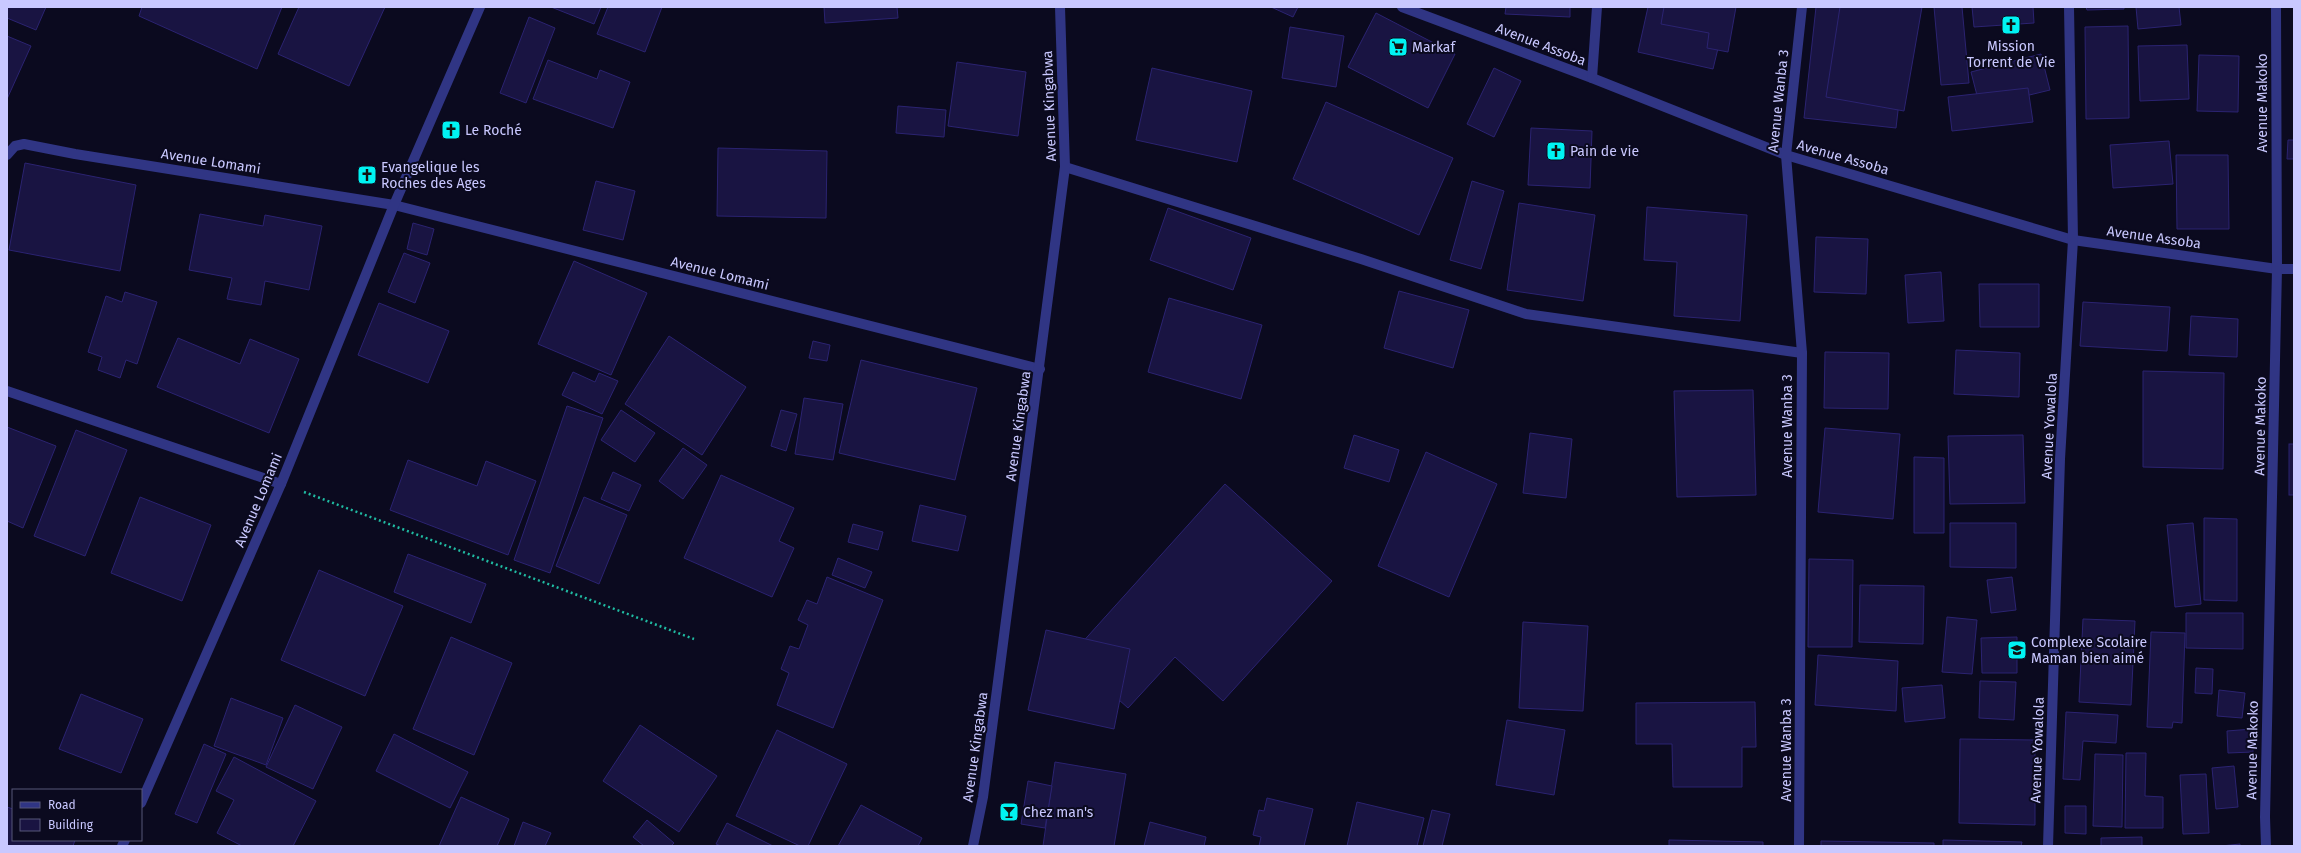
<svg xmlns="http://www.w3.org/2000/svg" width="2301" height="853" viewBox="0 0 2301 853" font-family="'Fira Sans',sans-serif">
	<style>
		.building { fill: #191442; stroke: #2b2371 }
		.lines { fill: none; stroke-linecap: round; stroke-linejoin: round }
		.path { stroke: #20bba2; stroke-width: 2.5; stroke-dasharray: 2 3; stroke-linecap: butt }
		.minor { stroke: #303584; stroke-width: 10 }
		.labels { text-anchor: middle; stroke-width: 4; stroke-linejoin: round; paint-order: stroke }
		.street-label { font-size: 14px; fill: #c9c8ff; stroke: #0b0a1f }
		.poi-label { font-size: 14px; fill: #c9c8ff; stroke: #0b0a1f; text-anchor: start }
	</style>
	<rect width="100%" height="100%" fill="#0b0a1f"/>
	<!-- building -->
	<g class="building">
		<polygon points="7,7 46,7 36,30 7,18"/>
		<polygon points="142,7 282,7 257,69 139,16"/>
		<polygon points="299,7 385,7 349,86 278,54"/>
		<polygon points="551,7 601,7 594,24"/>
		<polygon points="608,7 662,7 645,52 597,34"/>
		<polygon points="824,7 897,7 898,18 825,23"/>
		<polygon points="1271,7 1298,7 1293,17"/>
		<polygon points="1506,7 1570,7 1570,17 1505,14"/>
		<polygon points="1648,7 1728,7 1713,69 1638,52"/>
		<polygon points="1664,7 1736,7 1728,52 1707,48 1709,33 1661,24"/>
		<polygon points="1816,7 1836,7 1909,15 1896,128 1804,118"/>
		<polygon points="1840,7 1922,7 1904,111 1826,97"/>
		<polygon points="1934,7 1962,7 1969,83 1941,85"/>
		<polygon points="1972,7 2033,7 2034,23 1974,27"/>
		<polygon points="2086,7 2124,7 2124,9 2087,10"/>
		<polygon points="2136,7 2179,7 2181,25 2138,29"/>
		<polygon points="1376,13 1455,54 1428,108 1348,67"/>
		<polygon points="529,17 555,28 526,103 500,93"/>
		<polygon points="2128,26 2129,118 2086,119 2085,27"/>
		<polygon points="1290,27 1344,36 1336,87 1282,78"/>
		<polygon points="7,36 31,46 7,99"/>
		<polygon points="2187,45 2189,99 2140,101 2138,46"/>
		<polygon points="2041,54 2050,90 1980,107 1971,72"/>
		<polygon points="2199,55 2239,56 2238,112 2197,111"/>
		<polygon points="548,60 597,79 600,70 630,82 613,128 533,99"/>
		<polygon points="957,62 1026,72 1018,136 948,126"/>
		<polygon points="1152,68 1252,91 1237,162 1136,140"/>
		<polygon points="1494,68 1521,81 1494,137 1467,124"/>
		<polygon points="2028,88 2033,122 1952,131 1948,97"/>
		<polygon points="1326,102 1453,158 1419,235 1293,179"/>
		<polygon points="898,106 946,110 944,137 896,133"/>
		<polygon points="1531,128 1592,131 1590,188 1528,185"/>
		<polygon points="2288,140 2294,140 2294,159 2287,159"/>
		<polygon points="2169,141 2173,184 2113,188 2110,145"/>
		<polygon points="718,148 827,151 826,218 717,216"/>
		<polygon points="2176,155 2228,155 2229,229 2177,229"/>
		<polygon points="25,163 136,185 120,271 9,250"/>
		<polygon points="596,181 635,191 623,240 583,230"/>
		<polygon points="1472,181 1504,191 1481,269 1450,260"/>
		<polygon points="1519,203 1595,215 1583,301 1507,290"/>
		<polygon points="1647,207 1747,215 1740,321 1674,316 1677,262 1644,260"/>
		<polygon points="1168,208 1251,238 1233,290 1150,260"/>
		<polygon points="200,214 263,226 265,215 322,226 309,290 265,281 261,305 227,299 232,278 189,270"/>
		<polygon points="413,223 434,229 427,255 407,249"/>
		<polygon points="1816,237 1868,239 1866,294 1814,292"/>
		<polygon points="404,253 430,263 415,303 388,292"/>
		<polygon points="574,261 647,293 611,375 538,344"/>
		<polygon points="1941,272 1944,321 1908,323 1905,275"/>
		<polygon points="1979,284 2039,284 2039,327 1980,327"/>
		<polygon points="1399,291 1469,310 1453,368 1384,348"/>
		<polygon points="125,292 157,302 137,364 126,360 120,378 98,370 102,357 88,352 106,296 122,302"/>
		<polygon points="1169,298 1262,325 1241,399 1148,372"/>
		<polygon points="2083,302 2170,307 2167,351 2080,346"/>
		<polygon points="379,303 449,331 428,383 358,355"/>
		<polygon points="2191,316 2238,319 2237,357 2189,355"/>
		<polygon points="669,336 746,387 702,455 625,404"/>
		<polygon points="178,338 240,364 250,339 299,359 269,433 157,387"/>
		<polygon points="813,341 830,345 827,361 809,358"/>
		<polygon points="1956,350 2020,353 2019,397 1954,394"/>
		<polygon points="1825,352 1889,353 1888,409 1824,408"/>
		<polygon points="861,360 977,388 955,480 839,453"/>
		<polygon points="2143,371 2224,373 2223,469 2143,467"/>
		<polygon points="573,372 595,382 599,373 618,381 602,414 562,395"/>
		<polygon points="1753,390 1756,495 1677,497 1674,391"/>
		<polygon points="804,398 843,404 833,460 795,454"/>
		<polygon points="567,406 603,418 550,573 514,560"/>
		<polygon points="621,410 655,433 635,462 601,440"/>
		<polygon points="781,410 797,414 786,451 771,446"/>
		<polygon points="7,427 56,446 23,528 7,521"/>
		<polygon points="1825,428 1900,434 1893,519 1818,512"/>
		<polygon points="76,430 127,450 85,556 34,536"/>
		<polygon points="1530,433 1572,439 1566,498 1523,493"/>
		<polygon points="1354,435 1399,450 1389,482 1344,468"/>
		<polygon points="2023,435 2025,503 1950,504 1948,436"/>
		<rect x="2289" y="444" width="5" height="51"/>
		<polygon points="683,448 707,465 683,499 659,481"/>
		<polygon points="1426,452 1497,484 1449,597 1378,566"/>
		<polygon points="1914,457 1944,458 1944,533 1914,533"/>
		<polygon points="408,460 477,486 486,461 536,481 508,555 390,510"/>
		<polygon points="613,472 641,485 629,511 601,499"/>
		<polygon points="721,475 794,508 779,541 794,548 772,597 684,558"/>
		<polygon points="1225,484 1332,581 1223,701 1175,657 1128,708 1070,656"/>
		<polygon points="140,497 211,525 182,601 111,573"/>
		<polygon points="584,497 627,515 599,584 556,566"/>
		<polygon points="920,505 966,516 958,551 912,541"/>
		<polygon points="2204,518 2237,519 2237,601 2204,600"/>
		<polygon points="1950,523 2016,523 2016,568 1950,567"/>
		<polygon points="2193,523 2201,604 2175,607 2167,525"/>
		<polygon points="853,524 883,532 878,550 848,542"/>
		<polygon points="408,554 486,584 471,623 394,592"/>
		<polygon points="838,558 872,572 865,588 832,575"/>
		<polygon points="1809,559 1853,560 1852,647 1808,647"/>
		<polygon points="319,570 403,606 365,696 281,660"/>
		<polygon points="827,577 883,600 833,728 777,705 789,673 781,669 790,646 799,649 808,625 798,620 807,600 817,604"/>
		<polygon points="2012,577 2016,610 1991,613 1987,580"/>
		<polygon points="1860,585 1924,586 1923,644 1859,642"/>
		<polygon points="2186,613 2243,613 2243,649 2186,648"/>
		<polygon points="1947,617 1977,620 1972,674 1942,672"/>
		<polygon points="2083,619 2135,621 2131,705 2079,702"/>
		<polygon points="1523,622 1588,626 1583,711 1519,708"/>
		<polygon points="1046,630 1130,649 1114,729 1028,710"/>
		<polygon points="2151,632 2185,633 2182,723 2173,722 2172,728 2147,727"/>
		<polygon points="451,637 512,663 474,755 413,729"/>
		<polygon points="2017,637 2017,673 1982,673 1981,638"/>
		<polygon points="1818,655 1898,661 1896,711 1815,705"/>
		<polygon points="2196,668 2213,669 2212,694 2195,693"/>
		<polygon points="1980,681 2016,682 2014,720 1979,718"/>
		<polygon points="1942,685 1945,718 1905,722 1902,688"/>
		<polygon points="2219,690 2245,693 2242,718 2217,716"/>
		<polygon points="81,694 143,719 121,773 59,749"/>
		<polygon points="231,698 283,718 266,765 214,746"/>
		<polygon points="1755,702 1756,747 1742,747 1742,787 1673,787 1672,744 1636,744 1636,703"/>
		<polygon points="295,705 342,727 313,789 266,767"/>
		<polygon points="2066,712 2118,715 2116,743 2083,741 2080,780 2063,779"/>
		<polygon points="1507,720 1565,730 1554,795 1496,785"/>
		<polygon points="640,725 717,776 679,832 603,781"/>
		<polygon points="2252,729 2253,752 2228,753 2227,731"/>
		<polygon points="777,730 847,764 808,846 800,846 736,816"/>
		<polygon points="394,734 468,772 450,808 376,771"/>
		<polygon points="1960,739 2035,740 2035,825 1959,823"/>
		<polygon points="204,744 226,754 197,823 175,814"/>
		<polygon points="2126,753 2146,753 2145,796 2163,797 2163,828 2125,828"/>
		<polygon points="2095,754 2123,755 2122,827 2093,826"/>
		<polygon points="234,757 316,801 293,846 242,846 217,833 234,800 216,791"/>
		<polygon points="1055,762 1126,774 1114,846 1043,846"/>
		<polygon points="2234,766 2238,807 2216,809 2212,768"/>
		<polygon points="2206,774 2209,833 2183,834 2180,775"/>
		<polygon points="1028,781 1052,786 1045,828 1021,824"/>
		<polygon points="461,797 509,819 497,846 439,846"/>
		<polygon points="1267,798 1313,809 1304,846 1259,846 1261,837 1253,835 1259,810 1264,811"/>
		<polygon points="1357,802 1424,818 1417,846 1347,846"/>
		<polygon points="861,805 922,838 918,846 838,846"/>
		<polygon points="2065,806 2086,806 2086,834 2065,833"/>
		<polygon points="7,807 13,809 13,840 75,840 73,846 7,846"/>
		<polygon points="1432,810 1450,814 1442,846 1423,846"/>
		<polygon points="647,820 674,843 671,846 644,846 633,837"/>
		<polygon points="523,822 551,833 545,846 514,846"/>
		<polygon points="1150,822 1206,837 1204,846 1144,846"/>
		<polygon points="727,823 773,846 721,846 716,844"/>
		<polygon points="2142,837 2142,846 2101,846 2101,838"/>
		<polygon points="1669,840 1763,842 1763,846 1669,846"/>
		<polygon points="1943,840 2022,842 2021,846 1943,846"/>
		<polygon points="1821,841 1934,843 1934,846 1821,846"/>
		<polygon points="2240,844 2240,846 2221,846"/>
	</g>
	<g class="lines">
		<!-- path -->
		<polyline class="path" points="304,492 694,639"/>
		<!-- minor -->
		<g class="minor">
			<polyline points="1402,7 1592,78 1786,155 2073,240 2277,269 2294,269"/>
			<polyline points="1592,78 1597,7"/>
			<polyline points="7,155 15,146 24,144 75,154 394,205 1040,369"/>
			<polyline points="1065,167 1361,259 1526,314 1802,353"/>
			<polyline points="7,391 281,484"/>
			<polyline points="141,803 281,484 394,205 480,7"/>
			<polyline points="122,846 125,840"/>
			<polyline points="973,846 983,797 1065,167 1060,7"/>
			<polyline points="1799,846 1802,353 1786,155 1802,7"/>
			<polyline points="2048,846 2060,459 2073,240 2069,7"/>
			<polyline points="2266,846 2265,817 2277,269 2276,7"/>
		</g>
	</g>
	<!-- icons -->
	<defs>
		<symbol id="church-square" viewBox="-11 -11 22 22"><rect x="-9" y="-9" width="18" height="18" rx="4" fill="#00f3f3" stroke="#0b0a1f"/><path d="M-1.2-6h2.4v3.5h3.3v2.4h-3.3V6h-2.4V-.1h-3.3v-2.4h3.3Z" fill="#111"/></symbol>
		<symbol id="supermarket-square" viewBox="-11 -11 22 22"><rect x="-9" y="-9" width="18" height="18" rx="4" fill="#00f3f3" stroke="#0b0a1f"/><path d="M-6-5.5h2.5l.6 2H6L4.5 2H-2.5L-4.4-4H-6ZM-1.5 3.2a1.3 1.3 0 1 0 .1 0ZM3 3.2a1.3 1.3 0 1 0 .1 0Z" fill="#111"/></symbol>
		<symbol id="school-square" viewBox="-11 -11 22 22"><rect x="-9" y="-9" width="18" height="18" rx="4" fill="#00f3f3" stroke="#0b0a1f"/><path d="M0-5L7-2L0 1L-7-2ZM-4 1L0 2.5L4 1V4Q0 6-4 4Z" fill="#111"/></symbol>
		<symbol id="bar-square" viewBox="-11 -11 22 22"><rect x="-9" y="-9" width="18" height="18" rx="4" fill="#00f3f3" stroke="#0b0a1f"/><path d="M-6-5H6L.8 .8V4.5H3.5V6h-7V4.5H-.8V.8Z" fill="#111"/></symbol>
	</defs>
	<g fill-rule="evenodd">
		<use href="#church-square" x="2000" y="14" width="22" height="22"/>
		<use href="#supermarket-square" x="1387" y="36" width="22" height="22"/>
		<use href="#church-square" x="440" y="119" width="22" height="22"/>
		<use href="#church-square" x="1545" y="140" width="22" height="22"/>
		<use href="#church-square" x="356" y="164" width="22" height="22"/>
		<use href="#school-square" x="2006" y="639" width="22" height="22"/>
		<use href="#bar-square" x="998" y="801" width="22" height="22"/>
	</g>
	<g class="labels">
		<!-- street labels -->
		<g class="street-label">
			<text transform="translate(1541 44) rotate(21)" y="5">Avenue Assoba</text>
			<text transform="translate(1778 101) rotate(-84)" y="5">Avenue Wanba 3</text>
			<text transform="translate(2262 103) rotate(-90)" y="5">Avenue Makoko</text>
			<text transform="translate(1049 106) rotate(-92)" y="5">Avenue Kingabwa</text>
			<text transform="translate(1843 157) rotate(16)" y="5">Avenue Assoba</text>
			<text transform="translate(211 161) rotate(9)" y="5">Avenue Lomami</text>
			<text transform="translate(2154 237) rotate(8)" y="5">Avenue Assoba</text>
			<text transform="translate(720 273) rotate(14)" y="5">Avenue Lomami</text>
			<text transform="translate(1018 426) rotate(-82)" y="5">Avenue Kingabwa</text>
			<text transform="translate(1787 426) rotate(-90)" y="5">Avenue Wanba 3</text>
			<text transform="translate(2049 426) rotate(-87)" y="5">Avenue Yowalola</text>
			<text transform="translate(2260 426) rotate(-89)" y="5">Avenue Makoko</text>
			<text transform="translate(258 500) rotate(-67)" y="5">Avenue Lomami</text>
			<text transform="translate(975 747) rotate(-82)" y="5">Avenue Kingabwa</text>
			<text transform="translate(1786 750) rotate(-90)" y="5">Avenue Wanba 3</text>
			<text transform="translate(2037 750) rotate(-88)" y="5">Avenue Yowalola</text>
			<text transform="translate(2252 750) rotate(-89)" y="5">Avenue Makoko</text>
		</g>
		<!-- poi labels -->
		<g class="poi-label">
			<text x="2011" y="51" text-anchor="middle">Mission<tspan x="2011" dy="16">Torrent de Vie</tspan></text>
			<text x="1412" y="52">Markaf</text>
			<text x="465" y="135">Le Roché</text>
			<text x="1570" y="156">Pain de vie</text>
			<text x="381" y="172">Evangelique les<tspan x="381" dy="16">Roches des Ages</tspan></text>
			<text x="2031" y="647">Complexe Scolaire<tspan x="2031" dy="16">Maman bien aimé</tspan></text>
			<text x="1023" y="817">Chez man's</text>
		</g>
	</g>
	<!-- border -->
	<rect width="2301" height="853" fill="none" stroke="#c9c8ff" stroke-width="16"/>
	<!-- legend -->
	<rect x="12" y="789" width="130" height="52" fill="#0b0a1f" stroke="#575679"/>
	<rect x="20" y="802" width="20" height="6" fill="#303584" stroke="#575679"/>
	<text x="48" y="809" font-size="12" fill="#c9c8ff">Road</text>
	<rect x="20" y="819" width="20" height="12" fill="#191442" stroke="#575679"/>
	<text x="48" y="829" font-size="12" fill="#c9c8ff">Building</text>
</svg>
